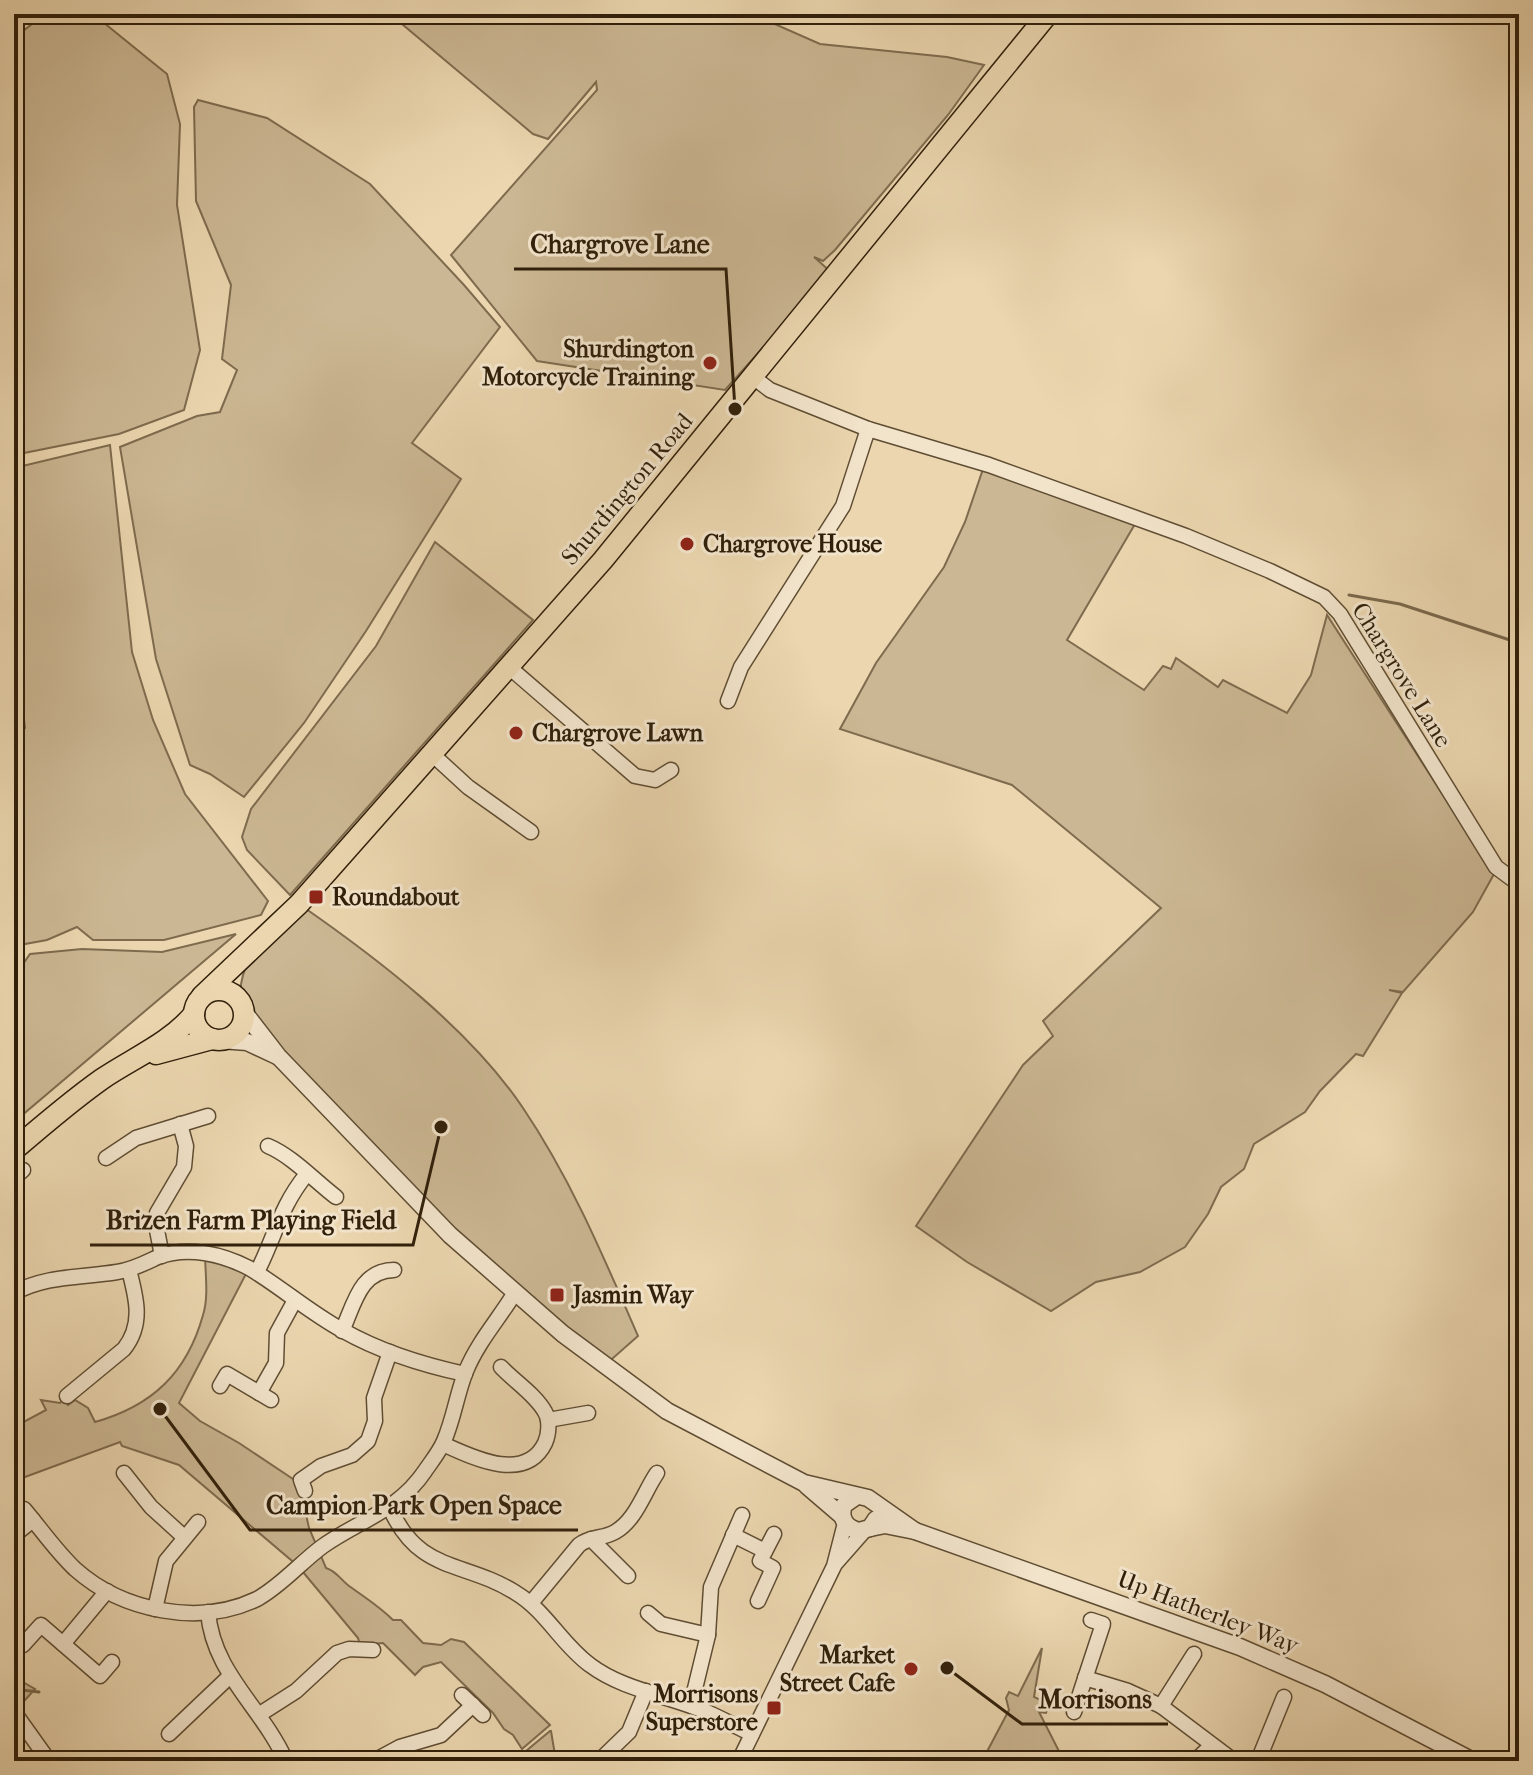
<svg xmlns="http://www.w3.org/2000/svg" width="1533" height="1775" viewBox="0 0 1533 1775" font-family="'IM FELL French Canon',serif">
	<style>
		.green { fill: #cbb793; stroke: #7e6b4e; stroke-width: 2 }
		.lines { fill: none; stroke-linecap: round; stroke-linejoin: round }
		.stream { stroke: #7a684b; stroke-width: 3 }
		.minor-casing { stroke: #5f4d33; stroke-width: 17 }
		.tertiary-casing { stroke: #5f4d33; stroke-width: 19 }
		.primary-casing { stroke: #301f0a; stroke-width: 23 }
		.minor { stroke: #f2e4cb; stroke-width: 14 }
		.tertiary { stroke: #f2e4cb; stroke-width: 16 }
		.primary { stroke: #ebd6af; stroke-width: 20 }
		.poi-dot { fill: #8f2418; stroke: #f2e4cb; stroke-width: 3 }
		.labels { text-anchor: middle; stroke-width: 6; stroke-linejoin: round; paint-order: stroke }
		.poi-label { font-size: 24px; font-weight: bold; fill: #301f0a; stroke: #f2e4cb; text-anchor: start }
		.street-label { font-size: 24px; fill: #301f0a; stroke: #f2e4cb }
		.leader { fill: none; stroke: #301f0a; stroke-width: 3 }
		.callout-dot { fill: #301f0a; stroke: #f2e4cb; stroke-width: 3 }
		.callout-label { font-size: 26px; text-anchor: middle; font-weight: bold; fill: #301f0a; stroke: #f2e4cb; stroke-width: 6; stroke-linejoin: round; paint-order: stroke }
	</style>
	<rect width="100%" height="100%" fill="#ebd6af"/>
	<filter id="stains"><feTurbulence type="fractalNoise" baseFrequency=".0025" numOctaves="4"/><feColorMatrix values="0 0 0 0 .2 0 0 0 0 .09 0 0 0 0 .02 0 0 0 .5 -.17"/></filter>
	<radialGradient id="worn" r=".72"><stop offset=".6" stop-color="#630" stop-opacity="0"/><stop offset="1" stop-color="#630" stop-opacity=".3"/></radialGradient>
	<!-- green -->
	<g class="green">
		<polygon points="45,14 93,14 167,74 180,124 177,205 200,350 184,410 119,434 14,455 14,38"/>
		<polygon points="390,14 752,14 820,44 947,57 984,65 948,115 835,250 823,261 814,257 831,272 725,390 537,361 451,255 597,90 596,82 548,139 533,134"/>
		<polygon points="198,100 267,118 370,184 464,285 500,327 412,443 461,479 366,631 304,723 244,797 210,774 190,765 156,659 120,447 197,416 220,412 237,370 222,359 231,285 196,201 194,107"/>
		<polygon points="110,445 132,652 153,720 185,794 268,901 261,915 164,940 93,940 77,927 47,940 14,946 14,734 25,728 14,640 14,468"/>
		<polygon points="983,469 1135,524 1067,640 1144,690 1163,666 1171,669 1176,658 1218,687 1223,680 1287,713 1311,675 1327,615 1494,874 1473,912 1403,992 1389,990 1402,993 1363,1056 1356,1054 1320,1091 1305,1112 1254,1144 1244,1169 1221,1187 1208,1214 1185,1247 1140,1272 1096,1282 1051,1311 967,1262 916,1226 1023,1065 1053,1036 1043,1021 1161,908 1012,785 840,729 876,663 944,567 965,522"/>
		<polygon points="435,542 533,620 290,895 247,850 242,837 251,809 376,646"/>
		<path d="M299 904C377 958 470 1029 523 1108 571 1179 604 1258 638 1336L604 1366 514 1294 244 1012C228 966 270 933 299 904Z"/>
		<polygon points="236,934 14,1122 14,977 30,954 82,949 162,952"/>
		<path d="M205 1253 249 1268 179 1403 200 1421 239 1443 299 1483 309 1528 326 1568C337 1571 342 1582 352 1588 367 1599 380 1607 393 1620H401L423 1643 441 1645 451 1639 464 1642 550 1725 522 1749 513 1735 504 1729 493 1713 441 1662 423 1667 415 1675 383 1643 360 1645 358 1638 298 1566 179 1465 122 1446 120 1442 14 1481V1427L46 1410 41 1400 60 1403 64 1398 68 1405 75 1400 88 1408 95 1422C152 1406 187 1373 203 1315 209 1297 205 1272 205 1253Z"/>
		<polygon points="1042,1648 1034,1697 1049,1704 1046,1713 1039,1712 1064,1761 982,1761 1009,1710 1006,1698 1009,1692 1018,1696"/>
		<polygon points="14,1677 35,1689 18,1708 14,1703"/>
		<polygon points="551,1731 556,1761 514,1761 550,1731"/>
	</g>
	<g class="lines">
		<!-- stream -->
		<g class="stream">
			<polyline points="1349,595 1400,604 1519,643"/>
			<polyline points="14,1684 22,1690 39,1692"/>
		</g>
		<defs>
			<g id="minor">
				<polyline points="753,377 770,390 868,429 989,465 1186,536 1270,571 1324,597 1340,614 1496,867 1519,884"/>
				<polyline points="509,667 635,776 655,780 671,770"/>
				<polyline points="728,701 741,667 843,506 868,429"/>
				<polyline points="432,754 468,787 531,832"/>
				<path d="M268 1146C292 1156 315 1181 336 1197"/>
				<polyline points="106,1158 136,1138 208,1116"/>
				<polyline points="14,1178 23,1170"/>
				<polyline points="162,1256 156,1225 157,1213 184,1167 186,1146 180,1124"/>
				<path d="M257 1272C275 1237 280 1207 306 1175"/>
				<path d="M14 1293C47 1275 81 1278 117 1272 132 1270 145 1263 158 1257 188 1246 222 1254 249 1268 281 1287 309 1312 342 1330 379 1351 423 1365 465 1374"/>
				<path d="M342 1331C354 1305 360 1270 394 1270"/>
				<polyline points="220,1386 227,1374 271,1400"/>
				<polyline points="259,1393 276,1363 277,1333 295,1300"/>
				<path d="M67 1396 124 1349C144 1324 136 1297 129 1270"/>
				<polyline points="548,1420 588,1413"/>
				<path d="M443 1444C472 1457 525 1484 545 1443 549 1434 550 1420 545 1412 536 1395 514 1381 501 1367"/>
				<polyline points="124,1473 151,1507 184,1537"/>
				<polyline points="305,1491 301,1480 321,1466 352,1455 368,1441 375,1421 374,1398 390,1352"/>
				<path d="M390 1508C419 1574 464 1560 516 1593 546 1611 562 1645 590 1665 619 1687 658 1694 691 1706 713 1713 732 1725 752 1734"/>
				<path d="M24 1509C41 1529 56 1551 75 1569 122 1611 199 1627 257 1599 281 1586 301 1562 323 1546 360 1520 398 1511 425 1471 431 1462 440 1451 444 1441 454 1418 457 1393 466 1371 478 1342 498 1320 514 1294"/>
				<polyline points="14,1535 33,1520"/>
				<polyline points="733,1535 765,1551"/>
				<polyline points="591,1539 628,1576"/>
				<polyline points="836,1563 865,1530"/>
				<polyline points="107,1591 63,1644 100,1676 112,1662"/>
				<polyline points="758,1601 773,1568 760,1561 774,1534"/>
				<path d="M531 1603 579 1545C590 1536 603 1539 615 1532 636 1520 644 1492 657 1473"/>
				<polyline points="155,1609 166,1561 198,1522"/>
				<path d="M208 1612C213 1673 261 1706 286 1761"/>
				<polyline points="648,1613 661,1624 708,1635"/>
				<polyline points="23,1645 41,1625 63,1644"/>
				<polyline points="1085,1678 1128,1691 1161,1706 1234,1761"/>
				<polyline points="462,1695 483,1715"/>
				<polyline points="691,1705 708,1635 711,1587 742,1515"/>
				<polyline points="1161,1706 1194,1654"/>
				<polyline points="14,1712 49,1761"/>
				<polyline points="1074,1712 1103,1624 1091,1620"/>
				<polyline points="260,1714 296,1691 337,1653 349,1649 373,1650"/>
				<polyline points="169,1734 230,1676"/>
				<polyline points="374,1761 400,1747 441,1735 473,1705"/>
				<polyline points="599,1761 629,1732 646,1691"/>
				<polyline points="739,1761 834,1566 845,1523"/>
				<polyline points="1195,1761 1211,1746"/>
				<polyline points="1258,1761 1284,1697"/>
			</g>
			<g id="tertiary">
				<polyline points="244,1012 278,1056 450,1235 563,1334 667,1411 804,1483 868,1498 915,1531"/>
				<polyline points="221,1040 247,1042 277,1056"/>
				<polyline points="807,1486 842,1516"/>
				<path d="M857 1496 844 1505C839 1518 846 1528 859 1531L870 1528 876 1519"/>
				<polyline points="870,1528 885,1525 915,1531 1240,1647 1325,1684 1473,1761"/>
			</g>
			<g id="primary">
				<circle cx="219" cy="1015" r="25"/>
				<polyline points="202,996 299,904 603,560 1048,14"/>
				<polyline points="156,1054 212,1039"/>
				<path d="M14 1150C43 1125 71 1101 102 1079 133 1058 170 1043 194 1014"/>
			</g>
		</defs>
		<!-- minor casing -->
		<use href="#minor" class="minor-casing"/>
		<!-- tertiary casing -->
		<use href="#tertiary" class="tertiary-casing"/>
		<!-- primary casing -->
		<use href="#primary" class="primary-casing"/>
		<!-- minor -->
		<use href="#minor" class="minor"/>
		<!-- tertiary -->
		<use href="#tertiary" class="tertiary"/>
		<!-- primary -->
		<use href="#primary" class="primary"/>
	</g>
	<!-- markers -->
	<g class="poi-dot">
		<circle cx="710" cy="363" r="8"/>
		<circle cx="687" cy="544" r="8"/>
		<circle cx="516" cy="733" r="8"/>
		<rect x="308" y="889" width="16" height="16" rx="4"/>
		<rect x="549" y="1287" width="16" height="16" rx="4"/>
		<circle cx="911" cy="1669" r="8"/>
		<rect x="766" y="1700" width="16" height="16" rx="4"/>
	</g>
	<g class="labels">
		<!-- poi labels -->
		<g class="poi-label">
			<text x="694" y="357" text-anchor="end">Shurdington<tspan x="694" dy="28">Motorcycle Training</tspan></text>
			<text x="703" y="552">Chargrove House</text>
			<text x="532" y="741">Chargrove Lawn</text>
			<text x="332" y="905">Roundabout</text>
			<text x="573" y="1303">Jasmin Way</text>
			<text x="895" y="1663" text-anchor="end">Market<tspan x="895" dy="28">Street Cafe</tspan></text>
			<text x="758" y="1702" text-anchor="end">Morrisons<tspan x="758" dy="28">Superstore</tspan></text>
		</g>
		<!-- street labels -->
		<g class="street-label">
			<text transform="translate(627 489) rotate(-50)" y="8">Shurdington Road</text>
			<text transform="translate(1402 675) rotate(58)" y="8">Chargrove Lane</text>
			<text transform="translate(1208 1612) rotate(21)" y="8">Up Hatherley Way</text>
		</g>
	</g>
	<!-- callouts -->
	<path class="leader" d="M735 409L726 269H514M441 1127L413 1245H90M160 1409L250 1530H578M947 1668L1022 1724H1168"/>
	<g class="callout-dot">
		<circle cx="735" cy="409" r="8"/>
		<circle cx="441" cy="1127" r="8"/>
		<circle cx="160" cy="1409" r="8"/>
		<circle cx="947" cy="1668" r="8"/>
	</g>
	<g class="callout-label">
		<text x="620" y="253">Chargrove Lane</text>
		<text x="251" y="1229">Brizen Farm Playing Field</text>
		<text x="414" y="1514">Campion Park Open Space</text>
		<text x="1095" y="1708">Morrisons</text>
	</g>
	<!-- margin -->
	<rect width="1533" height="1775" fill="none" stroke="#ebd6af" stroke-width="48"/>
	<rect x="16" y="16" width="1501" height="1743" fill="none" stroke="#301f0a" stroke-width="4"/>
	<rect x="24" y="24" width="1485" height="1727" fill="none" stroke="#301f0a" stroke-width="2"/>
	<rect width="100%" height="100%" filter="url(#stains)"/>
	<rect width="100%" height="100%" fill="url(#worn)"/>
</svg>
